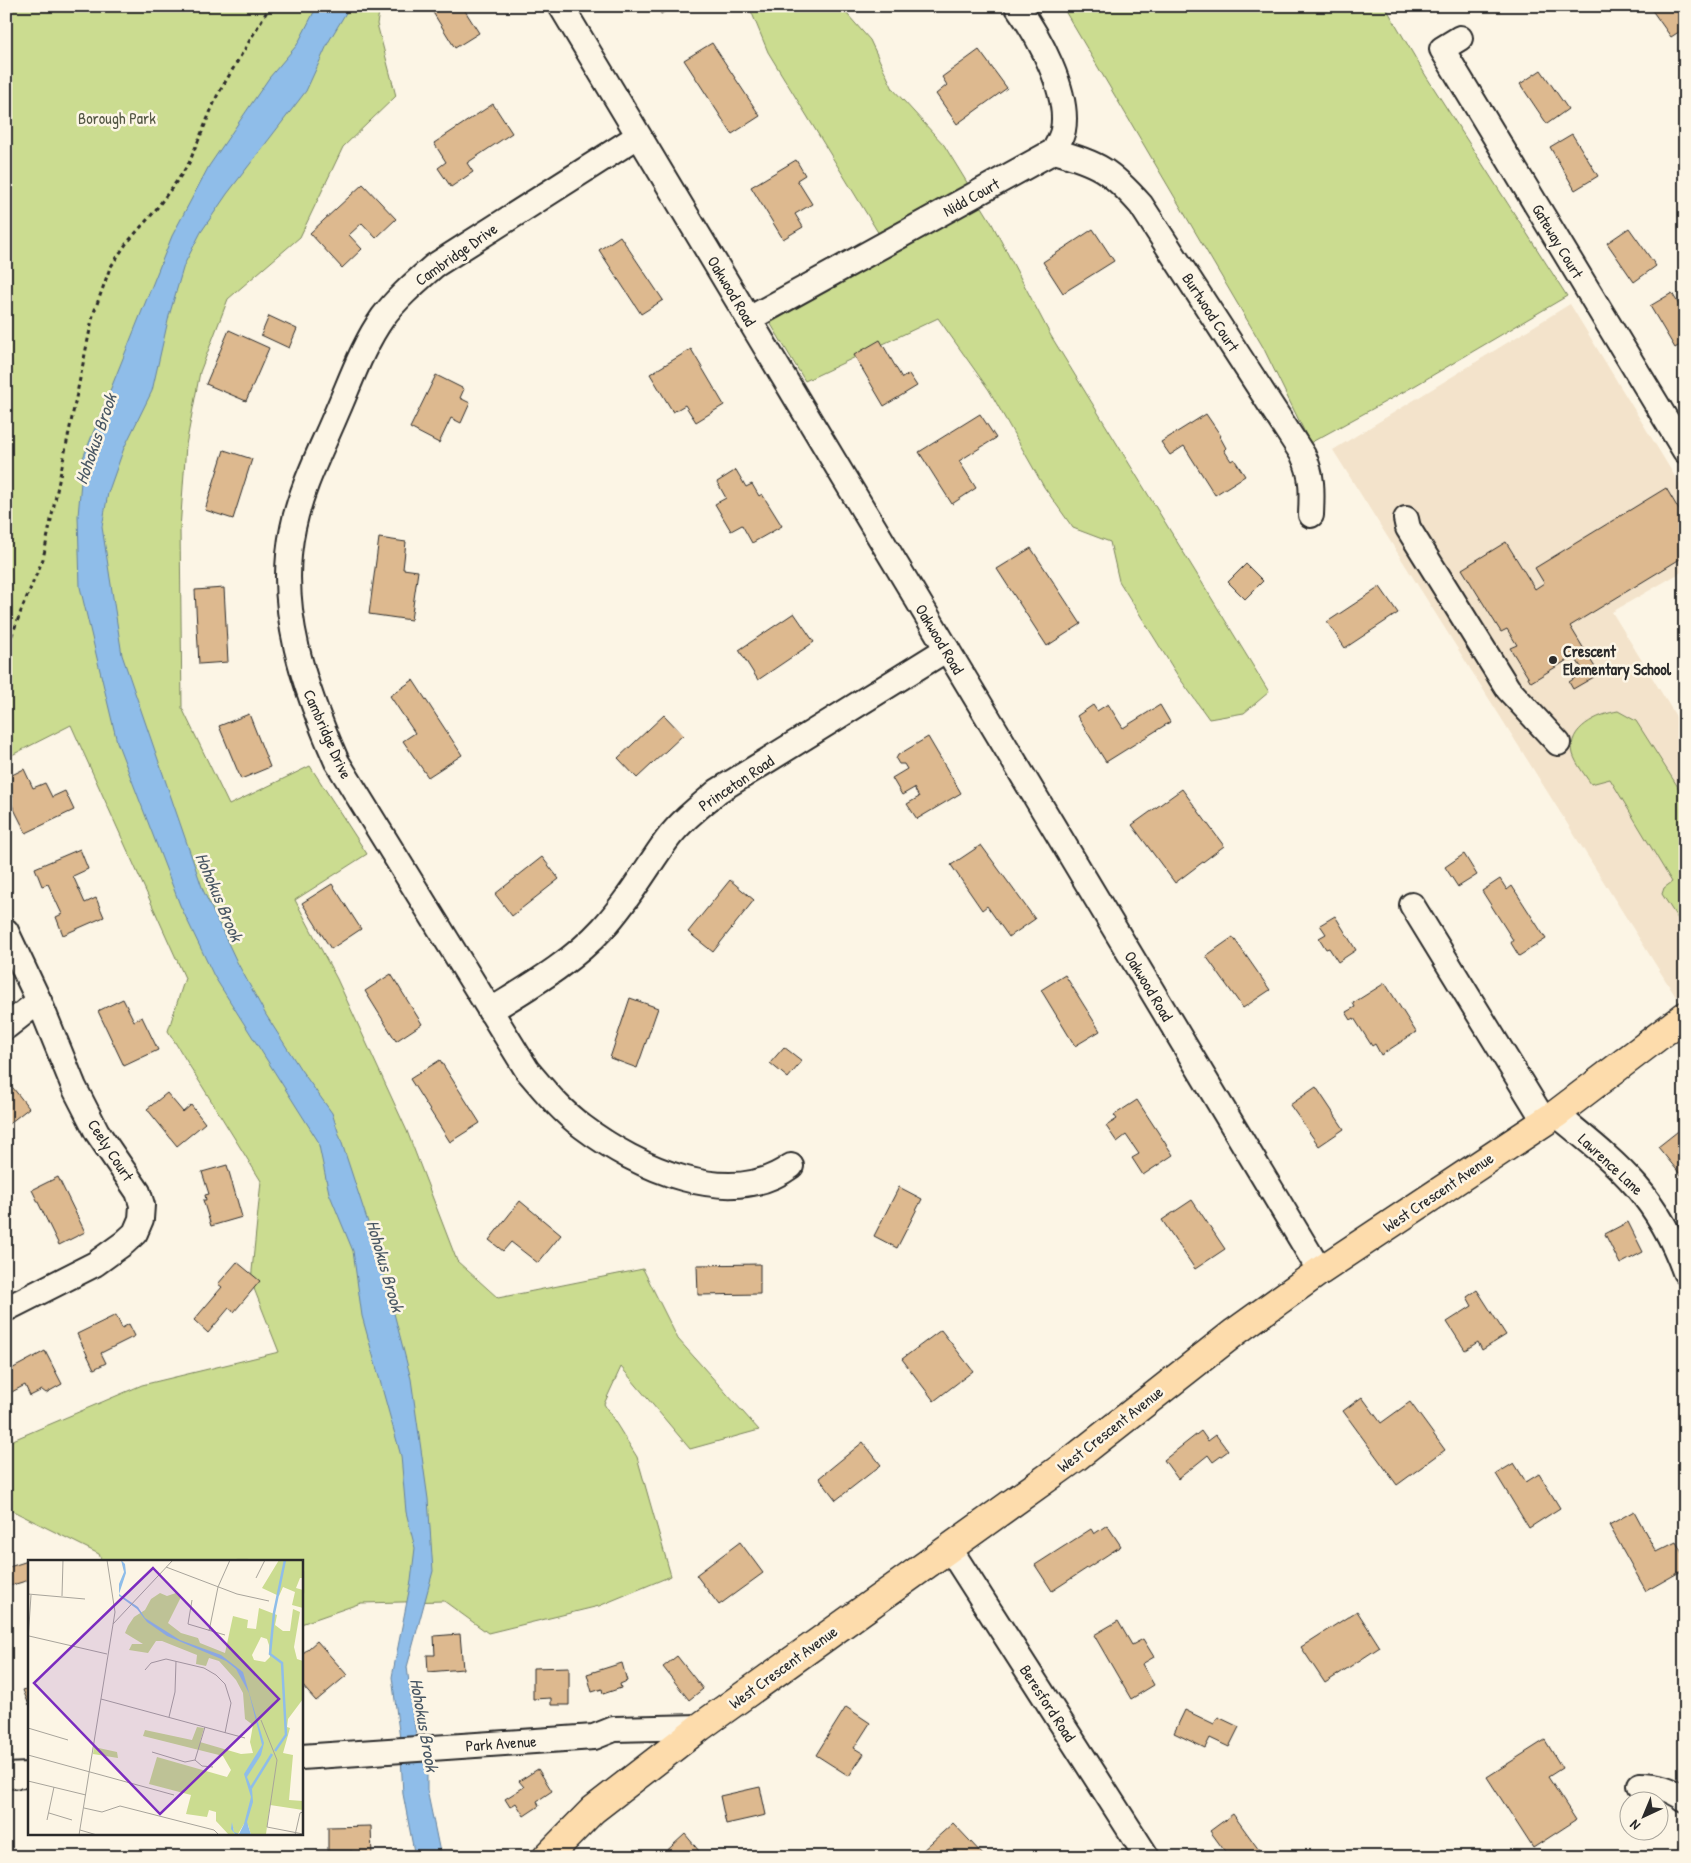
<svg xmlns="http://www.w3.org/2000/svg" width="1691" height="1863" viewBox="0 0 1691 1863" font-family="'Patrick Hand',sans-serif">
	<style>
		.built { fill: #f3e3cb }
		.green { fill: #cbdc90; stroke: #7b845e }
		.water { fill: #8fbde9; stroke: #67839d }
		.building { fill: #ddb98f; stroke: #2b2b2b }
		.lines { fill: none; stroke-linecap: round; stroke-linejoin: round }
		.minor-casing { stroke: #2b2b2b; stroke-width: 28 }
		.major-casing { stroke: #2b2b2b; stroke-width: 31 }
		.path { stroke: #2b2b2b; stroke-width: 3; stroke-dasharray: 4 4; stroke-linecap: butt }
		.minor { stroke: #fcf5e5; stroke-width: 24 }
		.major { stroke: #fddcac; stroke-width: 28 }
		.poi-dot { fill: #2b2b2b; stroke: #fcf5e5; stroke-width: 2 }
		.labels { text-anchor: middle; stroke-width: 5; stroke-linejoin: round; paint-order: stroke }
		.park-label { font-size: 16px; fill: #535744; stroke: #fcf5e5 }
		.street-label { font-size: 16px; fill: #2b2b2b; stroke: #fcf5e5 }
		.poi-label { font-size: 16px; font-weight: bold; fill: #2b2b2b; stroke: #fcf5e5; text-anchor: start }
		.water-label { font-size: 18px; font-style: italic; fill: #495764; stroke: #fcf5e5 }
		.inset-river { fill: none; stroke: #8fbde9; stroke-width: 2.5 }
		.inset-road { fill: none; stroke: #a8a49b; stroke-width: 1 }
		.view { fill: #7b2cbf; fill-opacity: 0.15; stroke: #7b2cbf; stroke-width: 2.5 }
		.inset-edge { fill: none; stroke: #2b2b2b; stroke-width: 2.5 }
	</style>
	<rect width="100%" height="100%" fill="#fcf5e5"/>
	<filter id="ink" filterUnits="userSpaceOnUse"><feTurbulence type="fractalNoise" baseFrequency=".02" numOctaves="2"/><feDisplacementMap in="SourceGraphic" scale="10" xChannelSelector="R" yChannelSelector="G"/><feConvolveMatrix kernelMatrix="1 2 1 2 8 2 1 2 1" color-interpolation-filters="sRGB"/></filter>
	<g filter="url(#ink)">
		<!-- built -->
		<polygon class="built" points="1570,304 1685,493 1685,570 1612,612 1685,731 1685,990 1676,997 1333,450"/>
		<!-- green -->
		<g class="green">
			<polygon points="6,6 380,6 377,24 396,96 343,147 300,237 228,299 200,372 186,445 180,529 182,708 229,805 310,766 367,854 295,900 337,979 407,1131 457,1261 498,1298 643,1269 678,1339 759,1430 690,1449 621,1367 604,1404 637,1457 671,1576 599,1606 488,1633 444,1601 361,1603 301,1624 301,1562 102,1562 99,1554 7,1508 6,1443 142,1385 279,1352 251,1281 261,1181 168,1031 185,978 71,725 6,758"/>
			<polygon points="749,6 840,6 870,40 893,89 944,145 990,220 1051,336 1269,692 1244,713 1209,719 1178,676 1119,581 1110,542 1073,528 1044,487 989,390 938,318 805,381 769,321 890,252 768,52"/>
			<polygon points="1062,6 1385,6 1426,76 1567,296 1416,385 1310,443 1263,347"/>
			<path d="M1618 711 1636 721 1685 798V930L1662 894 1664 888 1672 882 1610 779 1591 784C1585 775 1576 764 1573 754 1566 728 1599 714 1618 711Z"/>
		</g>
		<!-- water -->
		<polygon class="water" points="317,6 350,6 329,41 306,91 227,194 201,232 184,265 169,316 152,391 124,448 108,493 102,527 122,655 203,890 237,962 266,1015 301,1070 332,1113 380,1259 411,1379 428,1499 433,1571 407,1667 416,1736 427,1768 427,1790 441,1857 415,1857 403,1794 400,1739 392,1677 411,1581 415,1548 406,1512 401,1456 362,1316 353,1251 329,1193 318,1141 214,976 180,905 117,742 80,587 78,516 83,458 172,236 209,166 269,78 297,45"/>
		<!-- building -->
		<g class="building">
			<polygon points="429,6 462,6 479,33 455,48"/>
			<polygon points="657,6 674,6 661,14"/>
			<polygon points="1649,6 1680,6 1685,13 1685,28 1671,37"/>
			<polygon points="712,43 760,116 732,134 684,60"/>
			<polygon points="979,50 1007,88 957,124 936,94 947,85 942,77"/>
			<polygon points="1541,70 1568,109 1547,124 1520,84"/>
			<polygon points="493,104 512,133 467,163 473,172 451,187 438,168 446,162 434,143"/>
			<polygon points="1572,134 1598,176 1575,190 1550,147"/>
			<polygon points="796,160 805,175 797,180 812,204 795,214 803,227 783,239 751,187"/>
			<polygon points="363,184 396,219 376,238 362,223 349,235 362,249 342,268 310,233"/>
			<polygon points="1629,228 1656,266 1634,282 1607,243"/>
			<polygon points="1093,229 1114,261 1063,293 1043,262"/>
			<polygon points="620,236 663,300 641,314 599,250"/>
			<polygon points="1672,293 1685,315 1685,342 1675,348 1650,306"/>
			<polygon points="269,316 297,329 289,348 261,335"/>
			<polygon points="229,330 269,348 246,401 206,384"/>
			<polygon points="880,340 902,378 909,374 917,386 884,406 854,355"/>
			<polygon points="691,349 724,405 696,422 685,405 673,412 650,374"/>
			<polygon points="436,375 464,389 460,398 470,403 461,423 451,418 439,443 410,428"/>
			<polygon points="980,414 996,438 959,461 976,488 952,504 919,452"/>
			<polygon points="1206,414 1221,436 1220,437 1226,448 1224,450 1231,461 1234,459 1245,476 1215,495 1184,446 1170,455 1161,442"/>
			<polygon points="224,450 252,459 233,519 205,510"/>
			<polygon points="736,470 746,487 752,484 759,496 762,494 782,526 752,543 742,525 731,531 715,504 726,498 717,482"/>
			<polygon points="1666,488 1685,520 1685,556 1570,626 1599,674 1573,689 1569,682 1584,672 1574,656 1531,682 1510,648 1517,645 1507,629 1501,632 1462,569 1506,542 1535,589 1544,583 1535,568"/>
			<polygon points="379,538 406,542 403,569 418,571 411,620 369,614"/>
			<polygon points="1031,548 1081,624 1047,646 997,569"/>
			<polygon points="1246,564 1263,581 1245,599 1228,582"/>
			<polygon points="1380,587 1398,613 1345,648 1327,622"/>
			<polygon points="224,588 228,662 199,664 195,590"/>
			<polygon points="794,613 814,642 758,680 739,650"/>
			<polygon points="413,680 462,755 428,777 403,741 415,733 390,696"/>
			<polygon points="1108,704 1123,728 1160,705 1170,722 1106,762 1077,716 1093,705 1097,711"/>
			<polygon points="249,714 270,767 241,779 219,726"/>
			<polygon points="664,715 683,735 637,778 618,758"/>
			<polygon points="928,737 961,793 917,819 907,804 919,797 914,788 902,795 892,778 907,769 904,764 899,764 896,759 898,755"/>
			<polygon points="24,769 33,788 45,783 52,797 65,791 74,810 26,833 9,799 13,797 6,783 6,778"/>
			<polygon points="1182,789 1224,846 1175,883 1132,825"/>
			<polygon points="981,845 1035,919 1009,937 987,906 982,910 951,865"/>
			<polygon points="80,849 88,869 73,876 85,903 96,898 104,917 63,935 56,917 62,914 48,884 42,886 35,868"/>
			<polygon points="1464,854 1477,875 1458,887 1445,867"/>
			<polygon points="542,857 559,879 512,916 495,894"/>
			<polygon points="1500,879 1507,890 1512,886 1546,939 1519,956 1511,943 1513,940 1482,891"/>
			<polygon points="730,880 754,900 713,952 688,932"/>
			<polygon points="332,884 361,929 331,949 302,903"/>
			<polygon points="1335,916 1356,950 1338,962 1329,948 1326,949 1319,938 1326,934 1320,925"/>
			<polygon points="1233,937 1270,990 1243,1008 1206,956"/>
			<polygon points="391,974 422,1024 396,1041 365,991"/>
			<polygon points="1065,975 1100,1031 1075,1046 1041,990"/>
			<polygon points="1385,983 1416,1032 1381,1055 1375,1044 1372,1046 1354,1018 1351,1020 1346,1012 1355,1007 1353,1003"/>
			<polygon points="630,998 658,1008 637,1068 610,1058"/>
			<polygon points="123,999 134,1021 142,1017 158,1050 124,1066 98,1011"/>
			<polygon points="784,1047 802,1061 788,1078 770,1063"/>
			<polygon points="440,1060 480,1123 450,1142 410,1079"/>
			<polygon points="1316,1087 1344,1129 1319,1146 1290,1105"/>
			<polygon points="13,1088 29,1108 6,1126 6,1094"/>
			<polygon points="167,1093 183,1112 191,1105 205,1123 177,1146 147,1109"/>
			<polygon points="1137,1100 1173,1155 1143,1175 1132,1158 1139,1154 1126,1135 1117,1142 1106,1126 1117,1119 1114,1115"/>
			<polygon points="1682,1128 1685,1132 1685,1180 1658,1147"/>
			<polygon points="227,1165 242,1217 211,1226 203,1200 206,1200 205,1195 209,1194 202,1172"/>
			<polygon points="58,1177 85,1232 59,1245 32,1190"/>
			<polygon points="899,1187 922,1199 897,1248 874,1236"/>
			<polygon points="1192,1200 1225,1249 1195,1269 1162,1220"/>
			<polygon points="520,1201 561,1235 538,1263 511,1242 503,1251 489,1240"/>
			<polygon points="1628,1222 1643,1252 1620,1264 1605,1234"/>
			<polygon points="237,1262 260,1281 234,1312 229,1308 208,1333 194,1320 222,1287 218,1284"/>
			<polygon points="760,1264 760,1294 698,1295 697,1265"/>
			<polygon points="1477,1290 1506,1335 1482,1350 1478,1342 1465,1350 1447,1322 1472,1306 1467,1297"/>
			<polygon points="116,1315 122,1328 129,1324 135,1336 101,1353 106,1363 94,1369 77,1334"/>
			<polygon points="941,1330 973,1371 934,1401 902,1359"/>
			<polygon points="45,1351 62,1384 46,1393 42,1390 30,1396 25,1385 6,1395 6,1372"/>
			<polygon points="1362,1397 1381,1423 1410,1402 1445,1450 1397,1485 1343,1411"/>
			<polygon points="1201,1431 1208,1441 1216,1435 1228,1451 1213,1462 1208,1455 1178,1479 1164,1460"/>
			<polygon points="863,1442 881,1465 836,1500 819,1478"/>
			<polygon points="1514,1463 1526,1482 1539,1474 1560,1508 1529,1528 1496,1474"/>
			<polygon points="1634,1511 1656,1552 1676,1542 1685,1558 1685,1569 1646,1591 1609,1525"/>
			<polygon points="1107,1525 1121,1546 1052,1591 1035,1565 1091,1529 1094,1534"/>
			<polygon points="740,1542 763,1573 719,1605 696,1575"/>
			<polygon points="28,1561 29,1580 6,1587 6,1568"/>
			<polygon points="1357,1611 1380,1647 1325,1683 1301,1647"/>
			<polygon points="1118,1621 1132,1645 1143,1639 1154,1657 1142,1664 1154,1685 1131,1699 1094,1635"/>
			<polygon points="460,1634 463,1669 428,1672 427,1655 435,1655 434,1636"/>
			<polygon points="317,1641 347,1675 316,1701 301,1684 301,1655"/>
			<polygon points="677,1656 703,1689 689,1700 663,1667"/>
			<polygon points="622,1663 627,1681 620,1684 621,1688 603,1694 602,1689 592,1692 587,1674"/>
			<polygon points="569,1667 569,1705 551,1705 551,1698 533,1699 533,1668"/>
			<polygon points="29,1688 29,1705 23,1690"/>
			<polygon points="846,1707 870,1723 854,1748 864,1754 849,1776 816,1755"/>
			<polygon points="1185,1710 1214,1724 1218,1717 1239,1727 1229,1747 1210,1738 1205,1748 1174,1733"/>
			<polygon points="1545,1740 1562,1768 1548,1777 1576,1820 1533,1848 1487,1777"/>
			<polygon points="538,1769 552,1791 537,1801 539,1806 524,1816 516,1803 510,1807 505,1799 524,1787 519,1781"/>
			<polygon points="760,1787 766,1815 726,1824 720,1796"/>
			<polygon points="1233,1814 1264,1857 1229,1857 1210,1831"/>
			<polygon points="953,1823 985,1857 926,1857 921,1852"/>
			<polygon points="371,1826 372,1857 352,1857 352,1851 328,1851 328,1827"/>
			<polygon points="685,1834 704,1857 660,1857"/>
		</g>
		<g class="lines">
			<defs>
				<g id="minor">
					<polyline points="561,6 1320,1271"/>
					<polyline points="1460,38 1442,49 1685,451"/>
					<path d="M638 136 434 266C416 282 398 297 383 317 363 345 351 380 337 412 321 450 301 488 293 528 276 608 305 690 337 762L527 1070C544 1090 561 1111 583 1127 636 1167 730 1211 791 1166"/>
					<path d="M1054 151C1098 163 1110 170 1141 205L1303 455C1313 476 1312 492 1311 515"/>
					<path d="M749 319 1054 151C1057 145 1062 137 1063 130 1070 93 1038 35 1017 6"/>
					<polyline points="1406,519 1408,528 1508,689 1558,743"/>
					<polyline points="1412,905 1545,1122"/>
					<polyline points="6,931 39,1001 74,1087 97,1132 138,1192 142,1205 141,1219 135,1233 124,1243 95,1264 6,1309"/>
					<path d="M490 1011C530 986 571 963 603 928 628 901 645 870 666 841 680 822 699 807 718 791L947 649"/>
					<polyline points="6,1027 39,1001"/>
					<path d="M1556 1114C1618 1165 1657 1194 1685 1272"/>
					<polyline points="950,1549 1147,1857"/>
					<polyline points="301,1757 594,1737 614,1729 700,1727"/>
					<polyline points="6,1776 29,1775"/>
					<path d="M1640 1785C1658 1785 1670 1789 1685 1799"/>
				</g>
				<polyline id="major" points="547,1857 593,1810 700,1727 1075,1458 1235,1332 1320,1271 1556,1114 1685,1016"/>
			</defs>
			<!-- minor casing -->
			<use href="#minor" class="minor-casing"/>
			<!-- major casing -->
			<use href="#major" class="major-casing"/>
			<!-- path -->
			<polyline class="path" points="6,651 23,606 43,559 93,315 110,268 126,244 154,212 182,174 189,163 217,96 270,6"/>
			<!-- minor -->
			<use href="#minor" class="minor"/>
			<!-- major -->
			<use href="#major" class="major"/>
		</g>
	</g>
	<!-- markers -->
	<circle class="poi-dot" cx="1553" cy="660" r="5"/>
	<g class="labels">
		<!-- park labels -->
		<g class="park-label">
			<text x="117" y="124">Borough Park</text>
		</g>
		<!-- street labels -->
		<g class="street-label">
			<text transform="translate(971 197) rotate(-29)" y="6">Nidd Court</text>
			<text transform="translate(1558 241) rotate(59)" y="6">Gateway Court</text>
			<text transform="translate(456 254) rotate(-35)" y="6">Cambridge Drive</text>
			<text transform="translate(732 291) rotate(59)" y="6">Oakwood Road</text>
			<text transform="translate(1211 312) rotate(57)" y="6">Burtwood Court</text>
			<text transform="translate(940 639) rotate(59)" y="6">Oakwood Road</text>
			<text transform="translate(328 734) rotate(66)" y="6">Cambridge Drive</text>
			<text transform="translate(736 783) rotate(-34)" y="6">Princeton Road</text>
			<text transform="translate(1149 986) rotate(59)" y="6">Oakwood Road</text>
			<text transform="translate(111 1150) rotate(57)" y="6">Ceely Court</text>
			<text transform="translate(1611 1164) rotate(43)" y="6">Lawrence Lane</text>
			<text transform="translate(1438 1192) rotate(-34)" y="6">West Crescent Avenue</text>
			<text transform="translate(1110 1429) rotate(-38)" y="6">West Crescent Avenue</text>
			<text transform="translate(783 1667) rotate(-36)" y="6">West Crescent Avenue</text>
			<text transform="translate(1048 1703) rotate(57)" y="6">Beresford Road</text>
			<text transform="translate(501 1743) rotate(-4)" y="6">Park Avenue</text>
		</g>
		<!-- poi labels -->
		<g class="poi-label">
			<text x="1563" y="657">Crescent<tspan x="1563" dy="18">Elementary School</tspan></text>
		</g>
		<!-- water labels -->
		<g class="water-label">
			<text transform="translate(96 439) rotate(-71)" y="6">Hohokus Brook</text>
			<text transform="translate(219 897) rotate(67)" y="6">Hohokus Brook</text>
			<text transform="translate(385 1266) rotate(74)" y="6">Hohokus Brook</text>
			<text transform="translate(424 1725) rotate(80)" y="6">Hohokus Brook</text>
		</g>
	</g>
	<!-- overview -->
	<g transform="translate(28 1560)">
		<rect width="275" height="275" fill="#fcf5e5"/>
		<path d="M251 0H275V18H272L268 28 275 30V48L264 45 267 32 255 27 251 36 234 28ZM132 33 139 36 148 33 153 37 140 63 153 73 170 78 172 83 197 93 205 56 220 60 219 68 228 69 231 48 249 55 247 65 255 71H262L265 49 272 52 266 87 269 99 275 101V139L260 159 259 167 262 168 255 193 265 195 261 240 275 241V250L242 245 238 274 223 275 220 265 216 264 210 274 206 273 204 262 205 271 206 273 208 275H201L188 261V252L181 250 179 257 158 254 163 235 121 224 129 197 199 217 203 210 195 196 115 176 117 170 164 180 169 167 176 168 172 182 213 194 225 193 222 182 225 165 217 159 215 133 208 120 191 101 181 98 178 106 168 104 169 95 134 81H128L120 93 101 90 104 84H115L97 73 100 66 106 57 117 50 123 39ZM233 77 239 79 241 85 242 97 237 102 226 100 224 95ZM66 187 89 192 90 198 65 194Z" fill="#cbdc90" fill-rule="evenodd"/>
		<path d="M93 0 97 4 98 13 91 34 110 47 117 58 152 80 193 95 215 112 236 183 233 195 219 217 224 229 225 242 219 262 223 275 207 274 203 269 204 262 206 272 211 274 216 264 223 237 216 214 234 185 221 133 208 109 198 101 139 76 119 62 109 49 91 36V24L96 12Z" fill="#8fbde9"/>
		<path class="inset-river" d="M247 191 258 175 254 103 242 94 246 53 257 0M223 228 244 194"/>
		<path class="inset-road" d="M138 7 209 34 241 41M228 18 237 0M0 34 57 39M34 36 35 0M164 40 160 64 197 75M85 64 145 0M181 71 190 27 202 0M1 76 79 94M0 81 3 35M117 110 123 103 138 99 176 108 188 115 197 124 203 143 197 173M73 139 217 178M141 157 147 132 148 101M233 160 249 200 239 267 275 274M0 168 40 180M124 192 157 202 167 200M0 195 146 235M167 200 177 167M167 200 174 206 185 207M0 221 58 235M56 248 74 252 92 246 186 270 191 275M21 253 44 260M19 260 26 227M52 270 69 275M51 275 87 52 79 0M267 275 272 253 275 252"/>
		<path class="view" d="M125 8 251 139 132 254 6 123Z"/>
		<rect width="275" height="275" class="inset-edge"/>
	</g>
	<!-- margin -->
	<rect width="1691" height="1863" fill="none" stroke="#fcf5e5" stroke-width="25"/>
	<rect x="12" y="12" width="1666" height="1838" fill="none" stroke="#2b2b2b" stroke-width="2" filter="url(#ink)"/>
	<!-- north arrow -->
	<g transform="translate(1644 1816) rotate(224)"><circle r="24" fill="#fcf5e5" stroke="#a8a49b"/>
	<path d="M0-4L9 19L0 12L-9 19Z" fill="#2b2b2b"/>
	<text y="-8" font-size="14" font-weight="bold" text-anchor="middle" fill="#2b2b2b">N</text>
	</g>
</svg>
